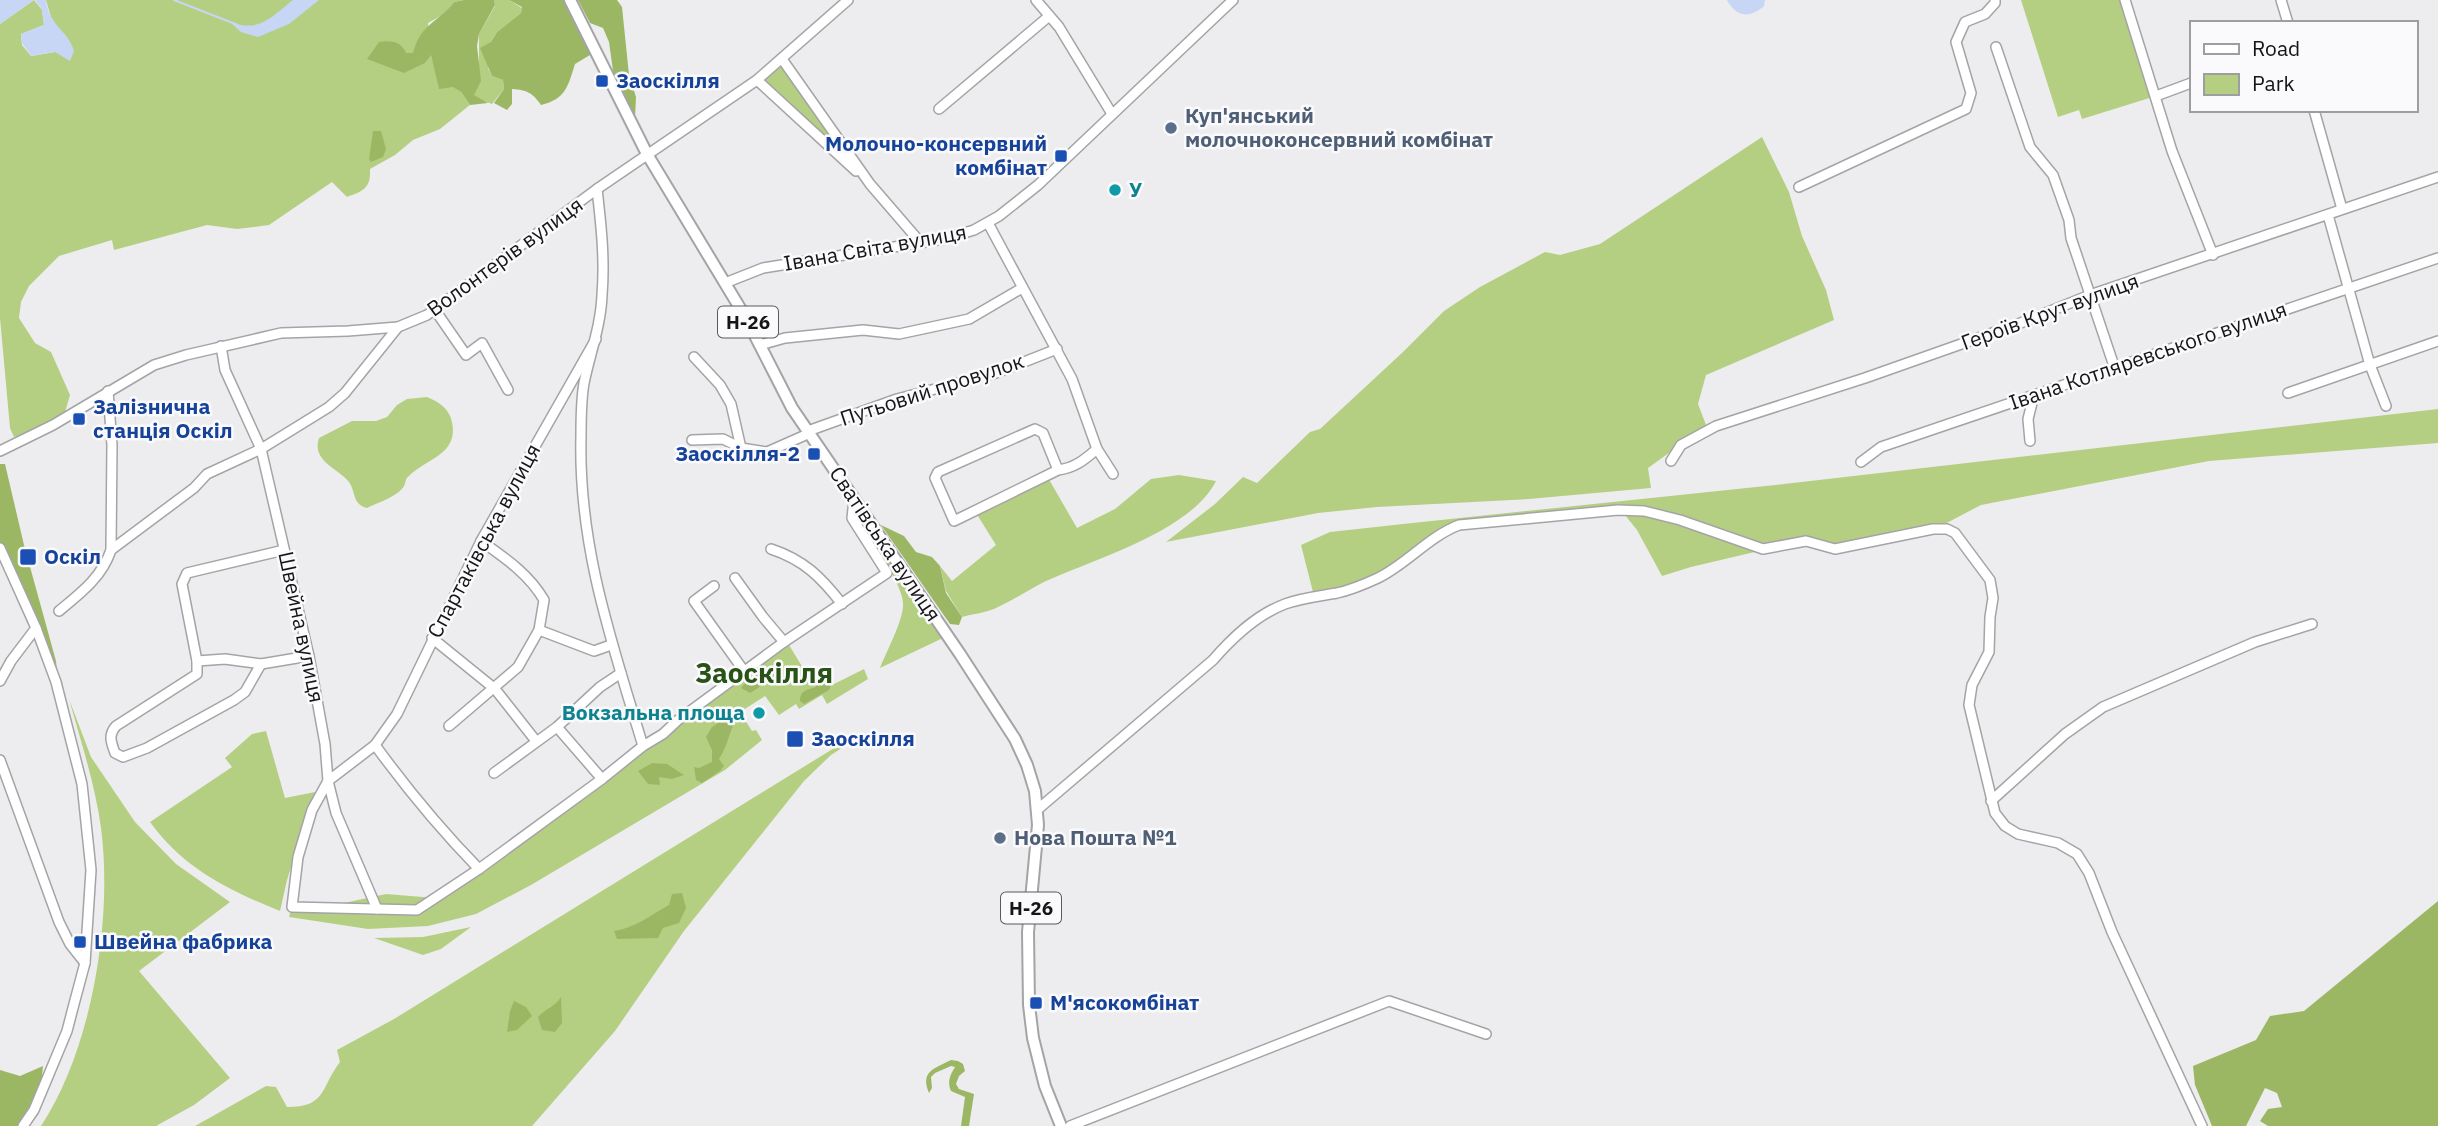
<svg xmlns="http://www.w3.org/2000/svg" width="2438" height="1126" viewBox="0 0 2438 1126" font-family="'IBM Plex Sans',sans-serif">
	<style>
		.green { fill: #b5cf82 }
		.forest { fill: #9cb764 }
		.water { fill: #c6d6f4 }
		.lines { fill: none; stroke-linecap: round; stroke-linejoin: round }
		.stream { stroke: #c6d6f4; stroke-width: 2 }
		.minor-casing { stroke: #a4a4a7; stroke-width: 12 }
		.major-casing { stroke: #a4a4a7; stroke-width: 14 }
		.minor { stroke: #fff; stroke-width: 9 }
		.major { stroke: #fff; stroke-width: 10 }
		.transit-dot { fill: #1a4fb4; stroke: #fafafd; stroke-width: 2.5 }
		.service-dot { fill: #5c6f8a; stroke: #fafafd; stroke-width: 2.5 }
		.culture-dot { fill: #0f9aa8; stroke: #fafafd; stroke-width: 2.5 }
		.labels { text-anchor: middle; stroke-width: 5; stroke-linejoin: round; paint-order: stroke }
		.shield { fill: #fafafd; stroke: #5a5a5c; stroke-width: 2 }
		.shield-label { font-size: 19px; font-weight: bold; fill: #151517 }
		.transit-label { font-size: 21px; font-weight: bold; fill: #164399; stroke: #fafafd; text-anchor: start }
		.service-label { font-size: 21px; font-weight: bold; fill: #4e5e75; stroke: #fafafd; text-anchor: start }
		.culture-label { font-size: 21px; font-weight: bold; fill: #0d838f; stroke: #fafafd; text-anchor: start }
		.street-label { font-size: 21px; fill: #151517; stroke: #fafafd }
		.district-label { font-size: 28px; font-weight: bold; fill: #295217; stroke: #fafafd }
	</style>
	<rect width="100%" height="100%" fill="#ededf0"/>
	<!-- green -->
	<g class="green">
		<path d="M34 0 42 10 44 25 21 34 22 45 31 56 55 52 64 34 53 24 46 0H464L454 2 444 14 428 23 431 54 435 70 461 92 470 105 440 129 413 140 395 155 370 169C371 188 364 191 347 197L332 182 269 225 237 229 207 225 114 250 112 240 59 256 29 286 21 302 19 318 35 343 51 352 70 395 63 419 44 428 14 437 10 428 0 318V24Z"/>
		<polygon points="494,0 509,0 522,8 521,13 497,32 491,42 488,68 492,76 503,80 504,89 492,104 473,97 479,64 479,34 495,6"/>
		<polygon points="2021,0 2125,0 2156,96 2082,119 2079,110 2058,117"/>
		<polygon points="782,59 870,184 757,80"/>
		<polygon points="1762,137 1789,192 1802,236 1826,290 1834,320 1706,375 1698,404 1708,430 1680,445 1648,468 1651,488 1529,499 1377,507 1318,513 1166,542 1215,504 1243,477 1257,483 1310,432 1320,429 1403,352 1444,311 1480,287 1545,252 1560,255 1600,244"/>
		<path d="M427 397C439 402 449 408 452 422 459 455 426 458 408 477 405 479 406 483 404 486 399 496 377 503 367 508 352 504 356 492 349 482 338 468 311 461 319 438L352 421H376L387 417 397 405 407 399Z"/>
		<polygon points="2438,409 2438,443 2209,461 1981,505 1939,527 1835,549 1806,540 1691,567 1662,576 1637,530 1621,510 1459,525 1379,578 1314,596 1301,545 1330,532 1403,524 1784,484"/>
		<path d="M1179 475 1216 481C1191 531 1095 559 1046 581 1028 590 1012 601 994 609 984 613 972 614 962 617L946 591 940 566 952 581 996 545 976 513 1047 476 1077 528 1115 509 1151 479Z"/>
		<path d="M863 520 945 637 880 668C887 650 901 625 903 607 906 589 873 542 863 525Z"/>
		<polygon points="786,640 803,668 812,666 826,688 864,669 868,679 827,704 822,695 799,709 796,704 779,715 765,696 740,712 752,731 756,730 762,740 725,770 531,885 476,914 428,926 368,929 289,917 292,907 339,904 386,894 435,898"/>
		<path d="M69 699 91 757 135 822 176 864 230 902 139 971 230 1078 194 1105 156 1126H41C92 1049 113 919 101 828 95 784 81 742 69 699Z"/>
		<path d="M266 731 285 798 315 792 287 880 280 911C228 890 183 868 150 822L232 767 225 758 252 734Z"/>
		<path d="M867 732 831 755 804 781 684 931 615 1031 532 1126H195L266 1086 276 1087 287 1107C327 1107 320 1088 340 1062L337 1050 394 1019 844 742Z"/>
		<polygon points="471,927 441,949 423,955 374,938 423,937"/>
	</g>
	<!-- forest -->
	<g class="forest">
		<path d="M464 0H494L495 5 479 34 477 46 481 81 474 95 488 103 470 105 461 92 453 87 439 89 431 55 425 63 404 73 367 59 379 42C389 40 402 41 406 53H413C421 23 438 23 454 2Z"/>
		<path d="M509 0H567L590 45V55L575 64C568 86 566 99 541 105 533 93 527 90 512 89V104L507 110 494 103 504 89 503 80 492 76 480 48 491 42 497 32 521 13 522 7Z"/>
		<polygon points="578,0 617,0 622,7 629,75 636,97 635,118 613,71 609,42 603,28 590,23"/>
		<polygon points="373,131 381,131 386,149 383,157 371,162 369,159"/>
		<polygon points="0,464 5,464 24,545 56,661 60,700 0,546"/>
		<polygon points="881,525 904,536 916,552 932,557 940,566 946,593 962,617 959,625 950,624"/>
		<path d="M766 668 770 672C766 683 760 687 750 693L741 688 746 682Z"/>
		<path d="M817 679 831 685 829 690 804 704 800 701C800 690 807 690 816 687Z"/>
		<path d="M727 717 735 721C729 734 727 747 719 759L724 766 720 771 702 783 696 780 694 767 699 768 712 762V750L706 737 712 727Z"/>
		<polygon points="652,763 667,764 684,775 672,779 659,777 660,785 648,784 638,771"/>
		<path d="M682 893 686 908 679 923 663 928 658 938 617 939 614 931C635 928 651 915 669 905L672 894Z"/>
		<polygon points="2438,901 2438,1126 2268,1126 2260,1121 2268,1109 2282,1107 2277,1093 2265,1088 2246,1126 2212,1126 2195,1085 2193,1066 2256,1040 2270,1016 2304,1011"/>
		<path d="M561 997 562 1023 555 1032 542 1030 538 1017C546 1008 555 1007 561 997Z"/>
		<polygon points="514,1001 526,1007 532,1016 517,1030 507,1032 510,1011"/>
		<path d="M951 1060 958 1061 963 1064 965 1071 959 1076 956 1084 959 1089 974 1094 969 1126H961L965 1097 951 1091C947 1082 950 1075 955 1067L951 1066 935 1073 931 1077 932 1088 929 1093C920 1071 934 1069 951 1060Z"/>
		<polygon points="43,1066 41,1086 18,1126 0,1126 0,1070 20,1076"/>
	</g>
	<!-- water -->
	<g class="water">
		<polygon points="0,0 34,0 0,24"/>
		<path d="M35 0H46C49 26 68 30 74 51L70 61 55 52 31 56 22 43 21 34 44 25 42 10Z"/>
		<path d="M293 0H319L289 24 258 37 241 32 230 22C260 33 271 17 293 0Z"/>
		<path d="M1727 0H1765L1764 6C1749 19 1736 17 1727 0Z"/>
	</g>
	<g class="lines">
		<!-- stream -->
		<polyline class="stream" points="174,0 238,25"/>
		<defs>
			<g id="minor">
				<polyline points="1036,0 1059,27 1112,114"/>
				<polyline points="2125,0 2172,151 2213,255"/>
				<polyline points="2281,0 2288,23"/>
				<polyline points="1996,47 2030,147 2053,175 2069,220 2071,238 2115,369"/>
				<polyline points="782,59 870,184 920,242"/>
				<polyline points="757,80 856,171"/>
				<polyline points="2156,96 2191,83"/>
				<polyline points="939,109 1048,17"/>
				<polyline points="2314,110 2342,209"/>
				<polyline points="1799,187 1966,109 1971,93 1956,42 1965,22 1985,14 1995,3 1995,0"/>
				<path d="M597 189C601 224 605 259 602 295 601 325 590 354 584 383 581 400 581 419 581 436 578 546 612 643 643 746"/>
				<polyline points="2328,215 2370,365 2386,406"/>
				<polyline points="988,223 1072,379 1097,449 1113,474"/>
				<polyline points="725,283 763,268 944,239 974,230 999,216 1038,185 1233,0"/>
				<polyline points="435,310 466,355 482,343 508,390"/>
				<polyline points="596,339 481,541 397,714 375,745 328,781 312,810 298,857 292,907 417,910 479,869 602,779 643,746 663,734 678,720 784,642 887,573 852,518 854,500"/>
				<polyline points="760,345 785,338 863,330 899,334 969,319 1022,288"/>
				<polyline points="221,346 225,370 261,449 309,656 325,744 328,781 336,813 377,909"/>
				<polyline points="694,357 720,385 731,404 741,448"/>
				<polyline points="108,391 112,445 111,550"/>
				<polyline points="2288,393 2438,341"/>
				<polyline points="808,431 897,399 996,373 1057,349"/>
				<polyline points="692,440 723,439 741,448 767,452 810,433"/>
				<polyline points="2030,441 2028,419 2034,395"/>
				<polyline points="0,451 53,425 154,365 186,355 281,333 348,331 398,327 427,315 597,189 757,80 848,0"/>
				<polyline points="1671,461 1681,445 1716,426 1865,378 2018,324 2090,295 2438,177"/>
				<polyline points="1861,462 1881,447 2438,258"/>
				<path d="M1058 470 1043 433 1035 429 938 472 935 478 954 521 1058 470C1075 468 1084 460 1097 449"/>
				<polyline points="0,548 36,628 56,682 82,784 91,870 85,963 74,1004 67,1031 34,1110 23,1126"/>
				<path d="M771 549C804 560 821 577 842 604"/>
				<polyline points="735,578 763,617 784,642"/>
				<polyline points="714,586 694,601 744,671"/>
				<path d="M59 611C81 593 102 577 111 550L194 488 207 474 261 449 329 407 345 393 398 327"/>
				<polyline points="539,630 594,651 611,645"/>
				<polyline points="432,638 495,689 536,741"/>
				<polyline points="197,661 225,659 261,664 309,656"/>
				<path d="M261 664 245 692 234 700 147 748 123 757 115 753C111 742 108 735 116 726L197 674V661L182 584 187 573 284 550"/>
				<polyline points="0,681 11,661 36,628"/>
				<path d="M449 726 518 667 539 630 544 600C529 574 505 558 481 541"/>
				<polyline points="557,727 602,779"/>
				<path d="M375 745C407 789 441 830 479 869"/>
				<polyline points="0,760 59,922 70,944 85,963"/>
				<polyline points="494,773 557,727 600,687 621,673"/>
				<polyline points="1991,801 2065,734 2103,707 2255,642 2312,624"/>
				<path d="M1037 810 1213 660C1233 637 1256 615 1285 604 1301 598 1320 596 1337 593 1351 590 1365 584 1378 578 1407 564 1428 537 1459 525L1618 510 1644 511 1680 520 1763 549 1806 541 1835 549 1933 529H1947L1955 533 1990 580 1993 598 1990 617 1989 652 1972 685 1969 705 1995 813 2005 826 2018 834 2058 843 2077 854 2089 873 2112 932 2202 1126"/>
				<polyline points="1070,1126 1389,1001 1486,1034"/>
			</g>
			<polyline id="major" points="570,0 647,154 746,318 792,408 960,654 1015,739 1027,765 1035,791 1038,825 1028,932 1029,1005 1033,1038 1045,1086 1061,1126"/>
		</defs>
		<!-- minor casing -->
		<use href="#minor" class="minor-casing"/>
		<!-- major casing -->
		<use href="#major" class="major-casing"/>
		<!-- minor -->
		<use href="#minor" class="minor"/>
		<!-- major -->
		<use href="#major" class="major"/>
	</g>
	<!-- markers -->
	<g class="transit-dot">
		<rect x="595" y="74" width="14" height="14" rx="3.5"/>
		<rect x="1054" y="149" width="14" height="14" rx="3.5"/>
		<rect x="72" y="412" width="14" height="14" rx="3.5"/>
		<rect x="807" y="447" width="14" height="14" rx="3.5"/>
		<rect x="19" y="548" width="18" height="18" rx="3.5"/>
		<rect x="786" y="730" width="18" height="18" rx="3.5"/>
		<rect x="73" y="935" width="14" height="14" rx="3.5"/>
		<rect x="1029" y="996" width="14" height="14" rx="3.5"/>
	</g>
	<g class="service-dot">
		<circle cx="1171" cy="128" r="7"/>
		<circle cx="1000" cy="838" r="7"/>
	</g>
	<g class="culture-dot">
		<circle cx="1115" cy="190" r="7"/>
		<circle cx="759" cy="713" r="7"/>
	</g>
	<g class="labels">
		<!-- shield labels -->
		<g class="shield">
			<rect x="718" y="306.5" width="60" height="31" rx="5"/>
			<rect x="1001" y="892.5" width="60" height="31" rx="5"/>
		</g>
		<g class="shield-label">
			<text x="748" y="329">Н-26</text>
			<text x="1031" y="915">Н-26</text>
		</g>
		<!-- transit labels -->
		<g class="transit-label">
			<text x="616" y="88">Заоскілля</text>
			<text x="1047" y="151" text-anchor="end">Молочно-консервний<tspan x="1047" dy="24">комбінат</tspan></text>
			<text x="93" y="414">Залізнична<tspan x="93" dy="24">станція Оскіл</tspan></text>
			<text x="800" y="461" text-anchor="end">Заоскілля-2</text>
			<text x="44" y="564">Оскіл</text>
			<text x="811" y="746">Заоскiлля</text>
			<text x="94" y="949">Швейна фабрика</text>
			<text x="1050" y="1010">М'ясокомбінат</text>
		</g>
		<!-- service labels -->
		<g class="service-label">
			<text x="1185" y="123">Куп'янський<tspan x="1185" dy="24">молочноконсервний комбінат</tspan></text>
			<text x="1014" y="845">Нова Пошта №1</text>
		</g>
		<!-- culture labels -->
		<g class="culture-label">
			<text x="1129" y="197">У</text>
			<text x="745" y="720" text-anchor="end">Вокзальна площа</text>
		</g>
		<!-- street labels -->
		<g class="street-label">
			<text transform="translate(875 248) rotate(-10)" y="7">Івана Світа вулиця</text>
			<text transform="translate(505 257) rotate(-36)" y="7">Волонтерів вулиця</text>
			<text transform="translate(2050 312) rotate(-20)" y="7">Героїв Крут вулиця</text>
			<text transform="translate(2148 356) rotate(-19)" y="7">Івана Котляревського вулиця</text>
			<text transform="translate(932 390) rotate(-18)" y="7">Путьовий провулок</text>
			<text transform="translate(484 541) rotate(-62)" y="7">Спартаківська вулиця</text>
			<text transform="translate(885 544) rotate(56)" y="7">Сватівська вулиця</text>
			<text transform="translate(301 627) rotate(78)" y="7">Швейна вулиця</text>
		</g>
		<!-- district labels -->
		<g class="district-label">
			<text x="764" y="683">Заоскiлля</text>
		</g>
	</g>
	<!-- legend -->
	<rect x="2190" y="21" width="228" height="91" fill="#fafafd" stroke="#9e9ea1" stroke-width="2"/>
	<rect x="2204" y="44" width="35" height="10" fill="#ffffff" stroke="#9e9ea1" stroke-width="2"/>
	<text x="2252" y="56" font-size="21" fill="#151517">Road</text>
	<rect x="2204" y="74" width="35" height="21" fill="#b5cf82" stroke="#9e9ea1" stroke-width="2"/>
	<text x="2252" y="91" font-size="21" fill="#151517">Park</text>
</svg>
